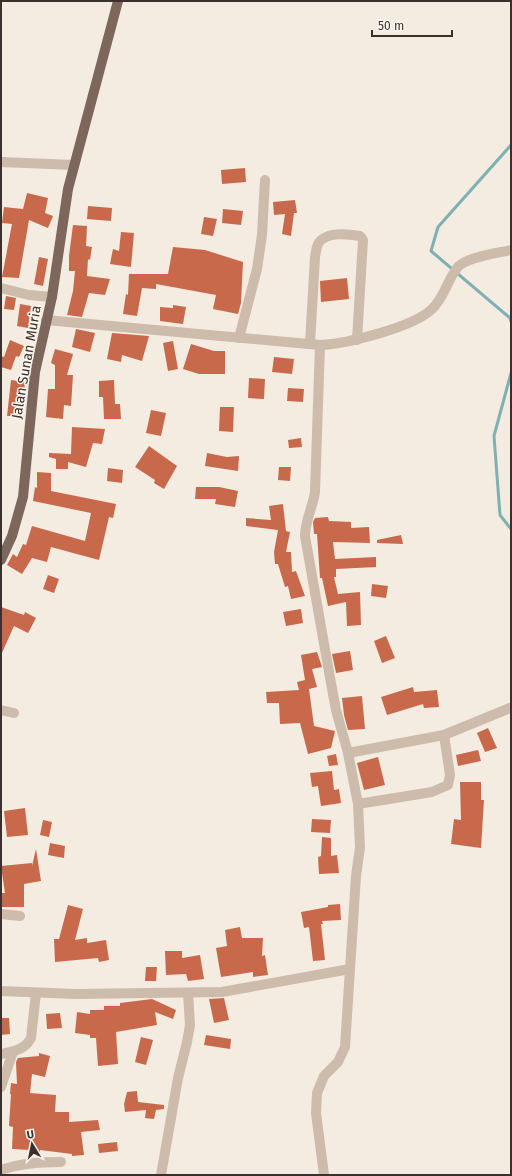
<svg xmlns="http://www.w3.org/2000/svg" width="512" height="1176" viewBox="0 0 512 1176" font-family="'Fira Sans',sans-serif">
	<style>
		.lines { fill: none; stroke-linecap: round; stroke-linejoin: round }
		.stream { stroke: #7fb0b2; stroke-width: 3 }
		.building { fill: #c8694b }
		.minor { stroke: #cdbbac; stroke-width: 10 }
		.primary { stroke: #7d675c; stroke-width: 10 }
		.labels { text-anchor: middle; stroke-width: 3; stroke-linejoin: round; paint-order: stroke }
		.street-label { font-size: 14px; fill: #3b302b; stroke: #fbf5ee }
	</style>
	<rect width="100%" height="100%" fill="#f4ebe1"/>
	<g class="lines">
		<!-- stream -->
		<g class="stream">
			<polyline points="511,145 438,227 431,251 510,318 511,322"/>
			<polyline points="511,373 494,436 500,515 511,529"/>
		</g>
	</g>
	<!-- building -->
	<g class="building">
		<polygon points="245,168 246,182 222,184 221,170"/>
		<polygon points="27,193 48,198 45,213 53,216 48,228 29,220 19,278 2,277 12,224 2,223 4,207 23,209"/>
		<polygon points="295,200 297,213 294,213 291,236 282,234 285,214 274,215 273,202"/>
		<polygon points="88,206 112,208 111,221 87,219"/>
		<polygon points="223,209 243,211 241,225 222,223"/>
		<polygon points="204,217 217,219 213,236 201,234"/>
		<polygon points="73,225 87,226 86,246 92,247 90,260 88,259 87,276 110,279 105,295 89,293 82,317 67,315 73,291 75,271 69,271 69,256"/>
		<polygon points="121,232 134,233 131,267 110,264 113,249 119,251"/>
		<polygon points="173,247 205,250 243,262 241,303 238,314 213,309 216,295 156,284 156,289 142,288 137,316 123,314 126,294 128,295 129,274 168,274"/>
		<polygon points="39,257 48,259 43,286 34,284"/>
		<polygon points="347,278 349,299 321,302 320,281"/>
		<polygon points="6,296 16,298 14,310 4,309"/>
		<polygon points="20,304 31,306 28,328 17,326"/>
		<polygon points="173,305 186,307 183,324 160,321 160,307 173,308"/>
		<polygon points="76,329 95,333 90,352 72,347"/>
		<polygon points="112,333 149,336 142,361 122,355 121,362 107,359"/>
		<polygon points="10,340 24,346 19,357 16,356 11,370 1,367 1,356 4,357"/>
		<polygon points="173,341 178,369 168,371 163,343"/>
		<polygon points="191,344 214,351 225,351 225,374 199,374 183,369"/>
		<polygon points="55,349 73,354 67,375 73,375 71,406 64,405 63,419 46,417 48,389 55,389 55,365 51,363"/>
		<polygon points="274,357 294,359 292,374 272,372"/>
		<polygon points="249,378 265,379 264,399 248,398"/>
		<polygon points="11,380 25,382 22,416 7,416"/>
		<polygon points="114,380 115,404 120,404 121,419 104,419 103,397 99,397 99,381"/>
		<polygon points="288,388 304,389 303,402 287,401"/>
		<polygon points="220,407 234,407 233,432 219,431"/>
		<polygon points="151,410 166,413 161,436 146,433"/>
		<polygon points="72,427 105,429 102,444 93,443 86,467 68,462 68,469 56,469 56,459 49,457 49,453 71,454"/>
		<polygon points="301,438 302,447 289,448 288,440"/>
		<polygon points="149,446 177,466 164,489 154,483 155,480 135,467"/>
		<polygon points="207,453 227,457 239,456 238,471 205,466"/>
		<polygon points="279,467 291,467 290,481 278,480"/>
		<polygon points="108,468 123,470 122,483 107,481"/>
		<polygon points="37,472 51,473 51,491 116,504 113,518 109,517 99,560 51,547 47,562 32,558 22,574 7,565 13,554 17,557 23,544 26,545 32,526 85,541 91,513 33,501 35,487 37,488"/>
		<polygon points="196,487 219,487 238,491 235,507 215,504 216,499 195,499"/>
		<polygon points="283,504 286,531 290,532 286,552 291,552 292,572 296,571 305,596 291,599 288,586 285,587 278,564 275,564 274,552 278,530 246,526 246,518 271,520 269,506"/>
		<polygon points="328,517 329,521 351,522 351,528 369,527 370,543 333,542 335,559 376,557 376,567 336,569 336,577 334,577 338,594 360,592 361,625 347,626 346,602 328,606 322,578 320,578 317,534 314,534 313,522 315,518"/>
		<polygon points="401,535 403,544 377,543 377,540"/>
		<polygon points="48,575 59,579 54,593 43,589"/>
		<polygon points="372,584 388,586 386,598 371,596"/>
		<polygon points="1,607 24,615 25,612 36,618 28,633 14,626 1,655"/>
		<polygon points="301,609 303,623 286,626 283,612"/>
		<polygon points="386,636 395,658 382,663 374,641"/>
		<polygon points="350,651 353,670 336,673 332,654"/>
		<polygon points="317,652 322,667 312,669 317,687 309,689 314,726 335,731 331,748 308,754 300,723 280,724 279,703 267,703 266,692 299,690 297,682 305,680 301,655"/>
		<polygon points="413,687 414,692 437,690 439,707 424,708 423,704 387,715 381,697"/>
		<polygon points="362,696 365,729 348,730 344,715 342,698"/>
		<polygon points="488,728 497,748 485,752 477,733"/>
		<polygon points="478,750 481,761 458,766 456,755"/>
		<polygon points="336,754 338,765 329,766 327,756"/>
		<polygon points="378,757 385,785 364,790 357,763"/>
		<polygon points="332,771 334,790 339,789 341,803 321,806 318,786 312,787 310,773"/>
		<polygon points="460,782 481,782 481,800 484,800 481,848 451,844 454,819 461,820"/>
		<polygon points="25,808 28,835 7,837 4,811"/>
		<polygon points="312,819 331,820 330,833 311,832"/>
		<polygon points="43,820 52,822 49,837 40,835"/>
		<polygon points="322,837 331,838 331,856 337,855 339,873 319,874 318,857 321,856"/>
		<polygon points="50,843 65,846 64,858 48,855"/>
		<polygon points="36,849 41,881 24,884 24,907 2,907 2,893 5,893 1,866 32,863 32,866"/>
		<polygon points="340,904 341,920 322,921 323,924 321,924 325,960 313,961 309,927 304,928 301,912 328,907 328,905"/>
		<polygon points="68,905 83,909 75,940 87,938 87,943 106,940 109,960 99,962 98,958 55,962 54,939 59,939"/>
		<polygon points="240,927 242,938 263,938 262,956 265,955 268,975 253,977 253,972 221,977 216,948 227,946 225,930"/>
		<polygon points="165,951 182,951 182,958 200,955 204,979 188,981 186,974 166,975"/>
		<polygon points="146,967 157,967 156,981 145,981"/>
		<polygon points="224,998 229,1020 214,1023 209,999"/>
		<polygon points="152,999 176,1010 173,1019 155,1012 157,1025 116,1032 118,1064 98,1066 96,1038 90,1038 90,1035 75,1033 77,1012 90,1014 90,1010 104,1010 104,1006 120,1006 120,1003"/>
		<polygon points="60,1013 62,1028 47,1029 46,1014"/>
		<polygon points="1,1018 9,1018 10,1034 1,1035"/>
		<polygon points="206,1035 231,1039 230,1049 204,1045"/>
		<polygon points="141,1037 153,1040 146,1065 135,1062"/>
		<polygon points="39,1053 50,1056 45,1077 32,1074 30,1093 56,1095 55,1112 69,1112 69,1122 98,1120 100,1130 81,1132 84,1155 72,1156 72,1154 40,1150 40,1153 30,1154 30,1150 12,1149 13,1127 9,1126 11,1094 10,1094 11,1083 17,1084 16,1062 18,1058 39,1056"/>
		<polygon points="137,1091 138,1102 164,1105 164,1109 156,1110 154,1119 145,1118 146,1110 125,1112 124,1104 127,1092"/>
		<polygon points="117,1142 118,1151 99,1153 98,1144"/>
	</g>
	<g class="lines">
		<!-- minor -->
		<g class="minor">
			<polyline points="1,162 74,165"/>
			<polyline points="1,288 29,295 52,297"/>
			<path d="M46 320 320 345C346 344 414 327 432 309 444 298 447 281 457 268 465 257 498 253 511 250"/>
			<polyline points="239,338 257,269 262,235 265,180"/>
			<path d="M310 344 315 257C316 253 316 248 318 244 325 231 349 234 360 236L363 240 357 340"/>
			<path d="M320 345 315 492C313 507 305 520 305 536L329 672 336 710 348 753 358 804 360 847 356 876 345 1047 338 1062 324 1076 317 1093 316 1113 324 1175"/>
			<polyline points="1,710 14,713"/>
			<polyline points="348,753 444,735 510,708"/>
			<polyline points="358,804 432,792 448,785 450,775 444,735"/>
			<polyline points="1,914 20,916"/>
			<polyline points="1,991 76,994 222,992 350,969"/>
			<path d="M1 1054C13 1051 25 1050 31 1038L36 993"/>
			<polyline points="1,1087 13,1052"/>
			<path d="M1 1170C21 1163 40 1162 61 1162"/>
			<polyline points="161,1175 178,1078 187,1042 190,1025 188,993"/>
		</g>
		<!-- primary -->
		<polyline class="primary" points="1,560 12,536 23,497 35,372 52,297 68,189 118,1"/>
	</g>
	<g class="labels">
		<!-- street labels -->
		<g class="street-label">
			<text transform="translate(26 362) rotate(-80)" y="5">Jalan Sunan Muria</text>
		</g>
	</g>
	<!-- border -->
	<rect width="512" height="1176" fill="none" stroke="#3b302b" stroke-width="4"/>
	<!-- north arrow -->
	<g transform="translate(32 1144) rotate(350)" stroke="#fbf5ee" stroke-width="3" paint-order="stroke">
	<path d="M0-3L7 15L0 10L-7 15Z" fill="#3b302b"/>
	<text y="-6" font-size="11" font-weight="bold" text-anchor="middle" fill="#3b302b">U</text>
	</g>
	<!-- scale -->
	<path d="M372 30v6h80v-6" fill="none" stroke="#3b302b" stroke-width="2"/>
	<text x="378" y="30" font-size="12" fill="#3b302b" stroke="#fbf5ee" stroke-width="3" paint-order="stroke">50 m</text>
</svg>
